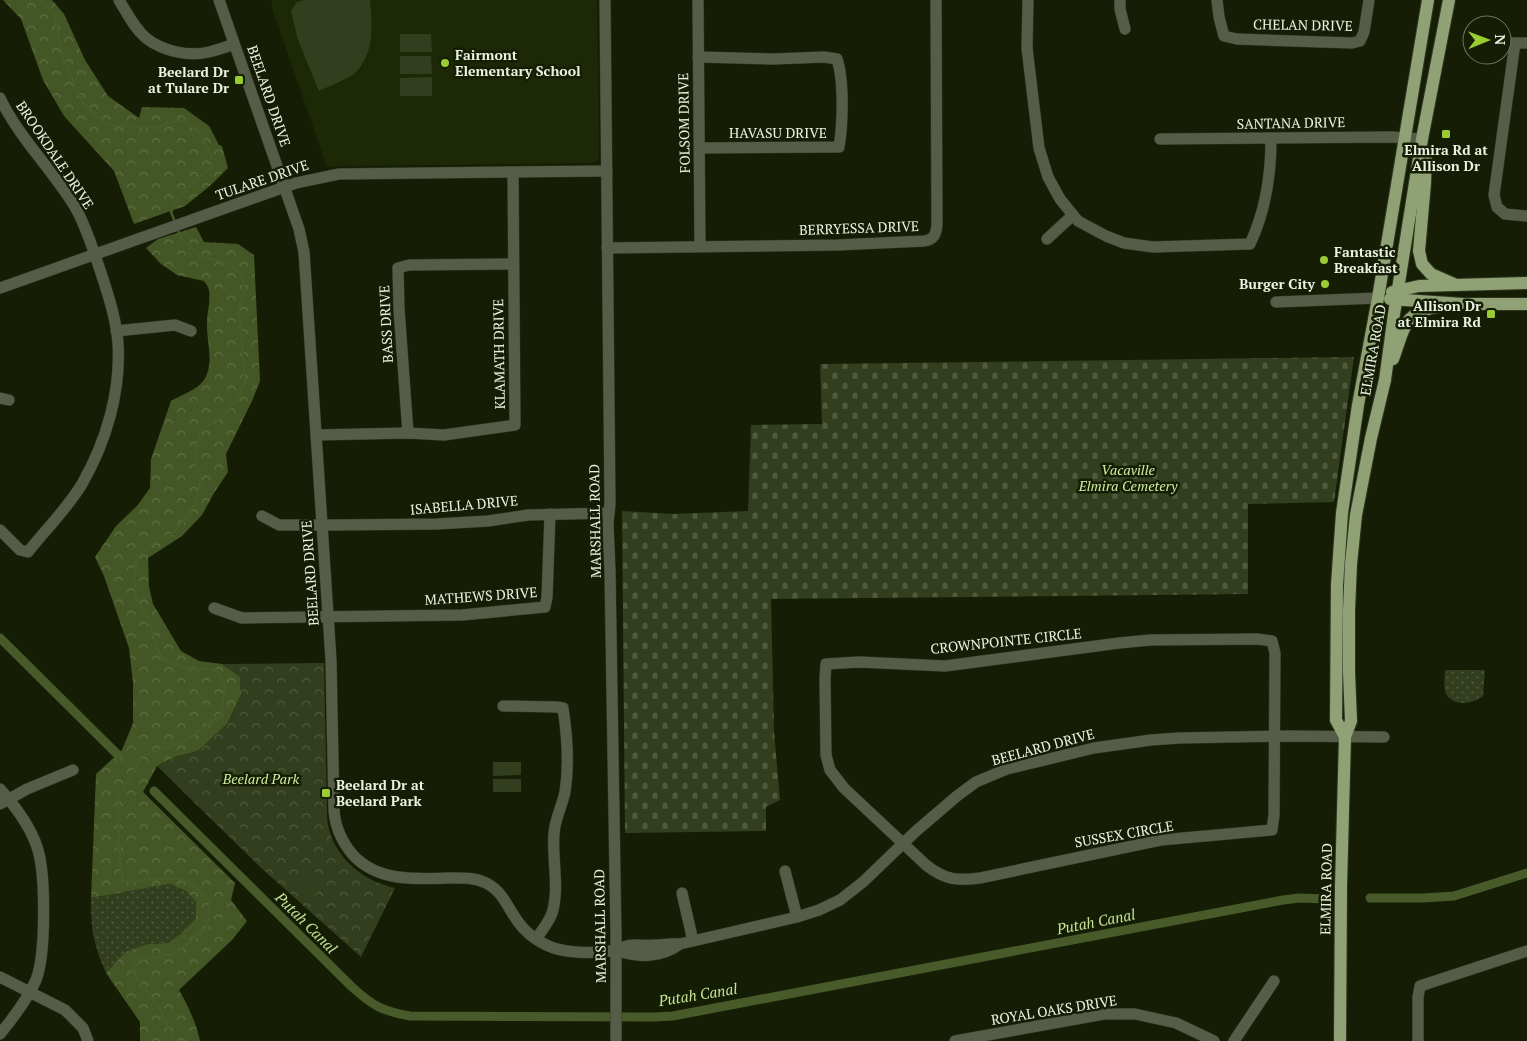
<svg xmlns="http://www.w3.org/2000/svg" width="1527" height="1041" viewBox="0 0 1527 1041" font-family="'PT Serif',serif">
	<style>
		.built { fill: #1d2906 }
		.grass { fill: url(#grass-dots) }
		.forest { fill: url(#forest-crowns) }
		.cemetery { fill: url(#cemetery-stones) }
		.park { fill: url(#park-crowns) }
		.garden { fill: #323e1d }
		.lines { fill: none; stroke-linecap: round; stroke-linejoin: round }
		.stream { stroke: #485a29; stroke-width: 2.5 }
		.canal { stroke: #485a29; stroke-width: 9 }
		.minor-casing { stroke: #2f3720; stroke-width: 12 }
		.major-casing { stroke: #2f3720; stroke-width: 14 }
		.minor { stroke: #555d49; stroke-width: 11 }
		.major { stroke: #90a176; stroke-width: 12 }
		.poi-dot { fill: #9bcb32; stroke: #151e05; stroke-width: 2 }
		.labels { text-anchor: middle; stroke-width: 5; stroke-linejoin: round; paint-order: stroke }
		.street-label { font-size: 14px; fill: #ebf2e2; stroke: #151e05 }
		.poi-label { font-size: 14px; font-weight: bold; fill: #ebf2e2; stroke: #151e05; text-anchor: start }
		.park-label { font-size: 14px; font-style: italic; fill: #cfed9f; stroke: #151e05 }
		.water-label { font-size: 15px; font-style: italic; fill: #c4e295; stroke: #151e05 }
	</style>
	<defs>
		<pattern id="grass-dots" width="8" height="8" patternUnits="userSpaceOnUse" patternTransform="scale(1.25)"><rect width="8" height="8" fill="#323e1d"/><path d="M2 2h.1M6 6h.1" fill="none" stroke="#505a3e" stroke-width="1.8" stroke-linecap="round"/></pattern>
		<pattern id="forest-crowns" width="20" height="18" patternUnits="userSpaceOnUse" patternTransform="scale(1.25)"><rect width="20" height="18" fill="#445625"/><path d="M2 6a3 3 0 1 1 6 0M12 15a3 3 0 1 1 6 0" fill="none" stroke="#5f6f44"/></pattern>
		<pattern id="cemetery-stones" width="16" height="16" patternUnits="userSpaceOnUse" patternTransform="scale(1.25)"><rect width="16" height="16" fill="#323e1d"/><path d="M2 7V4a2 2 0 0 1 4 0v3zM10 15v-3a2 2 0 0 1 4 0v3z" fill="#505a3e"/></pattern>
		<pattern id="park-crowns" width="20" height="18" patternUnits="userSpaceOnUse" patternTransform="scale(1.25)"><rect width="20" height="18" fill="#323e1d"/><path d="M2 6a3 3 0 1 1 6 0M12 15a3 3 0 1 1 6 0" fill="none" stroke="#505a3e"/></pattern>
	</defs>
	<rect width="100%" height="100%" fill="#151e05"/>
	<!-- built -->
	<polygon class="built" points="271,0 597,0 599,154 598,159 594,162 589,163 341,166 327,167 273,11"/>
	<!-- grass -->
	<g class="grass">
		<path d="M1445 670H1485L1483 696C1473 704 1454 707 1446 694 1443 688 1445 677 1445 670Z"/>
		<path d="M170 884 186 891 196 902V918L179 935 168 943 147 944 125 952 106 973C93 943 91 930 91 898Z"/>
	</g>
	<!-- forest -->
	<g class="forest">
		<polygon points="3,0 52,0 64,14 85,60 108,96 139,118 142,107 184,108 209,126 219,145 222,146 228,168 211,185 185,206 134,224 114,171 64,116 43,80 21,19"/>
		<path d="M196 227 204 242 238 244 254 255 260 381 252 401 226 454 228 472 214 493 202 515 182 536 148 558 149 587 153 604 181 651 199 661 222 664 240 676 241 695 227 724 198 751 175 757 157 766 143 792 235 883 231 900 247 921 232 940 179 990C188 1006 196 1022 200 1041H140V1022L106 973 125 952 147 944 168 943 179 935 196 918V902L186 891 170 884 91 898 96 774 122 750 133 723V683L129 648 104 576 95 557 116 526 137 506 150 488 151 459 171 401C181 395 197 390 204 380 215 363 206 341 207 322 207 311 212 298 208 287 208 286 204 282 204 281L177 275 161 264 146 248 158 239Z"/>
	</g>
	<!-- cemetery -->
	<polygon class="cemetery" points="1354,357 1334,502 1248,504 1248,594 771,599 774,731 780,800 766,807 766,831 625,833 622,511 673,514 748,511 751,425 822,424 820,364"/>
	<!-- park -->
	<path class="park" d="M324 663 327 809C327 815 327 823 329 829 337 860 364 881 395 888L361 957 259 866 157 766 175 757 198 751 227 724 241 695 240 677 222 664Z"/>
	<!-- garden -->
	<g class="garden">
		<path d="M304 0H370C372 24 375 51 357 71 350 79 329 86 319 91L298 40 291 11 297 2Z"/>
		<polygon points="400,34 431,34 432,52 400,52"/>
		<polygon points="400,56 431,56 432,74 400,74"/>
		<polygon points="432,77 432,96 400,96 400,78"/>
		<polygon points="493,762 521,762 521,775 493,776"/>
		<rect x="493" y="779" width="28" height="13"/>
		<polygon points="309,866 327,883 313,897 296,879"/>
	</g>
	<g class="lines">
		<!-- stream -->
		<g class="stream">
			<polyline points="41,0 54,14 63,59 83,103 107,125 158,128 169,123 184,120 200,133 211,154 212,166 179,197 171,212 175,222"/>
			<path d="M174 1041 159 1007 132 972 139 960 177 953 207 927 210 902C203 896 195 885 186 881 172 874 140 882 123 882L119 853 118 798 142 756 183 742 221 715 225 686 216 669H188L161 658 148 618 137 601 134 577 137 556 160 538 171 535 184 521 197 500 201 476 196 465V447L200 432 226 413 239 396 245 382 239 309 244 293 243 276 229 263 201 257 182 240 177 228"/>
		</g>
		<!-- canal -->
		<g class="canal">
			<polyline points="0,638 118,755"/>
			<path d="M154 791 352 987C373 1006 382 1011 410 1016L654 1017 673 1016 1283 900 1299 898 1327 899"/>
			<polyline points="1370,898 1423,898 1454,896 1527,873"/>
		</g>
		<defs>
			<g id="minor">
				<path d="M119 0C127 13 134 28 146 38 162 51 189 57 209 52 217 50 226 47 234 44"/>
				<path d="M219 0 299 229 304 252 331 660 334 810C335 827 342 842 353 855 378 882 415 879 449 878 462 878 474 877 486 883 503 891 508 909 519 923 530 938 549 949 567 951 582 953 602 953 616 950 620 949 623 947 627 946 635 944 645 946 654 945 663 945 670 943 680 944 662 958 636 958 616 950"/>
				<polyline points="605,0 610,504 608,523 610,572 616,936 616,1041"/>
				<polyline points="698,0 700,246"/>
				<path d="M1028 0 1027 48 1039 148 1048 177 1060 199 1073 215 1078 221 1106 236 1124 243 1153 247 1250 244C1265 212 1271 173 1271 139"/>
				<polyline points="1120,0 1120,9 1125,29"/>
				<polyline points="1217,0 1219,17 1224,36 1237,39 1352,43 1360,41 1364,32 1369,0"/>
				<polyline points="1502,43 1527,43"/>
				<polyline points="1515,43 1494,195 1497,207 1505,214 1527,216"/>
				<path d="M698 57 773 59 824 57 837 59C844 80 843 124 839 147L700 148"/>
				<path d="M0 98C19 138 52 169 75 207 86 226 93 249 100 270 108 294 116 318 118 343 121 392 106 442 82 484 67 509 46 529 28 552L20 550 0 530"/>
				<polyline points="1160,139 1391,137 1422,139"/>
				<polyline points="1047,239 1073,215"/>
				<path d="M607 248 838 245 924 241C934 240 936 234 937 225L936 0"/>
				<polyline points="0,288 296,183 339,174 607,171"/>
				<polyline points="1276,302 1378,298"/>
				<polyline points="116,331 175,325 191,331"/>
				<polyline points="0,398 9,400"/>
				<polyline points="408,433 399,309 398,268 409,265 513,264"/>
				<polyline points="316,435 408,433 444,435 515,425 513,173"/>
				<polyline points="262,516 279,525 334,525 437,524 488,521 528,515 609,513"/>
				<polyline points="214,608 242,618 462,615 545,607 547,597 550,514"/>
				<path d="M1257 639 1272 641 1275 653 1274 815 1272 830 1161 840 980 878C957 881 945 880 926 865L844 788 830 770 826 755 825 679 826 664 859 662 945 666 1119 643 1150 640Z"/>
				<path d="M503 706 556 707 563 708C567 734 569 767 565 792 562 806 555 819 554 833 552 858 559 885 553 910 551 920 542 930 536 939"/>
				<path d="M0 789C15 806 30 825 37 847 46 873 46 954 36 980 27 1000 14 1017 0 1034"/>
				<polyline points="0,804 27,789 73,770"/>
				<polyline points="785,871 797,917"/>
				<polyline points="682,893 693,941"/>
				<polyline points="680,944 797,917 819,910 840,900 863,882 915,832 957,796 976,782 1007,769 1094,748 1151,740 1179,738 1290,736 1384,737"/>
				<polyline points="0,977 65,1010 83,1028 88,1041"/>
				<polyline points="955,1041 1104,1014 1135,1014 1176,1023 1214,1041"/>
				<polyline points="1234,1041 1274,981"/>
				<polyline points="1418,1041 1418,997 1420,986 1527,951"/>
			</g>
			<g id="major">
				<polyline points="1426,152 1425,183 1419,251 1422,264 1431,274 1456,285"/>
				<polyline points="1392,292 1419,286 1527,283"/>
				<polyline points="1390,299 1463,304 1527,304"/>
				<path d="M1393 359C1404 331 1402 312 1437 307"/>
				<polyline points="1345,737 1336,720 1337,585 1342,513 1358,405 1378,298 1428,0"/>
				<polyline points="1340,1041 1341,886 1345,737 1351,721 1349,672 1349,610 1351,564 1356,515 1371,438 1385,380 1394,314 1422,139 1449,0"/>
			</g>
		</defs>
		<!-- minor casing -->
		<use href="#minor" class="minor-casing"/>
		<!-- major casing -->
		<use href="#major" class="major-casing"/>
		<!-- minor -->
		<use href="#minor" class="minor"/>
		<!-- major -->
		<use href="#major" class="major"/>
	</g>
	<!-- markers -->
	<g class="poi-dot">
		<circle cx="445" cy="63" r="5"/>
		<rect x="234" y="75" width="10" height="10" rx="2.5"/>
		<rect x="1441" y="129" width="10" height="10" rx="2.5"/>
		<circle cx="1324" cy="260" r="5"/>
		<circle cx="1325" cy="284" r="5"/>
		<rect x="1486" y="309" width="10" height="10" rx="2.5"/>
		<rect x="321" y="788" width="10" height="10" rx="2.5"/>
	</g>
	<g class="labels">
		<!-- street labels -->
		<g class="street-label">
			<text transform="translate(1303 25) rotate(1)" y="5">CHELAN DRIVE</text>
			<text transform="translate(269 96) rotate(71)" y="5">BEELARD DRIVE</text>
			<text transform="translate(684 123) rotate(-91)" y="5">FOLSOM DRIVE</text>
			<text transform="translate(1291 123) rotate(-1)" y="5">SANTANA DRIVE</text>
			<text x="778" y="138">HAVASU DRIVE</text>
			<text transform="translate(55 155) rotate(56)" y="5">BROOKDALE DRIVE</text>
			<text transform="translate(262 180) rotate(-19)" y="5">TULARE DRIVE</text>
			<text transform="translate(859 228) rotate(-2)" y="5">BERRYESSA DRIVE</text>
			<text transform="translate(386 324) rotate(-93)" y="5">BASS DRIVE</text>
			<text transform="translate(1373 350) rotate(-80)" y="5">ELMIRA ROAD</text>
			<text transform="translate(499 354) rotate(-91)" y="5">KLAMATH DRIVE</text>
			<text transform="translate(464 505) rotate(-5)" y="5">ISABELLA DRIVE</text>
			<text transform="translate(595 521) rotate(-91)" y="5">MARSHALL ROAD</text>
			<text transform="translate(310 573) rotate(-94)" y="5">BEELARD DRIVE</text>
			<text transform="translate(481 596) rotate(-4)" y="5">MATHEWS DRIVE</text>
			<text transform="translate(1006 641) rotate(-6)" y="5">CROWNPOINTE CIRCLE</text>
			<text transform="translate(1043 747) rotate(-15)" y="5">BEELARD DRIVE</text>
			<text transform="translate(1124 834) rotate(-10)" y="5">SUSSEX CIRCLE</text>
			<text transform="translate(1326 889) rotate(-89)" y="5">ELMIRA ROAD</text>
			<text transform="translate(600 926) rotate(-91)" y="5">MARSHALL ROAD</text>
			<text transform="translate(1054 1010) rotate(-9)" y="5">ROYAL OAKS DRIVE</text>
		</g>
		<!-- poi labels -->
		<g class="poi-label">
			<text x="455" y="60">Fairmont<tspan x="455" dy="16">Elementary School</tspan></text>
			<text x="229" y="77" text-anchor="end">Beelard Dr<tspan x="229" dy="16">at Tulare Dr</tspan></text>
			<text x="1446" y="155" text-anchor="middle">Elmira Rd at<tspan x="1446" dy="16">Allison Dr</tspan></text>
			<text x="1334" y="257">Fantastic<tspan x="1334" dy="16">Breakfast</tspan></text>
			<text x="1315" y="289" text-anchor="end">Burger City</text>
			<text x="1481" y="311" text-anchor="end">Allison Dr<tspan x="1481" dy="16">at Elmira Rd</tspan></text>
			<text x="336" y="790">Beelard Dr at<tspan x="336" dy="16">Beelard Park</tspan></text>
		</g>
		<!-- park labels -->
		<g class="park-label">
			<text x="1128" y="475">Vacaville<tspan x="1128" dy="16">Elmira Cemetery</tspan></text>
			<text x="261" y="784">Beelard Park</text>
		</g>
		<!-- water labels -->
		<g class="water-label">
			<text transform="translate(1096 922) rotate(-11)" y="5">Putah Canal</text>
			<text transform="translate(306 923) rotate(45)" y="5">Putah Canal</text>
			<text transform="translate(698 995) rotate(-9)" y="5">Putah Canal</text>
		</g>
	</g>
	<!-- north arrow -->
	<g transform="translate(1487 40) rotate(89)"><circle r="24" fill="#151e05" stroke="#6b735d"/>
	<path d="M0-4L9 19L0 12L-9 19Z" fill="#9bcb32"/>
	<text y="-8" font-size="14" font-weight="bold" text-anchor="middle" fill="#ebf2e2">N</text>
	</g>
</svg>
